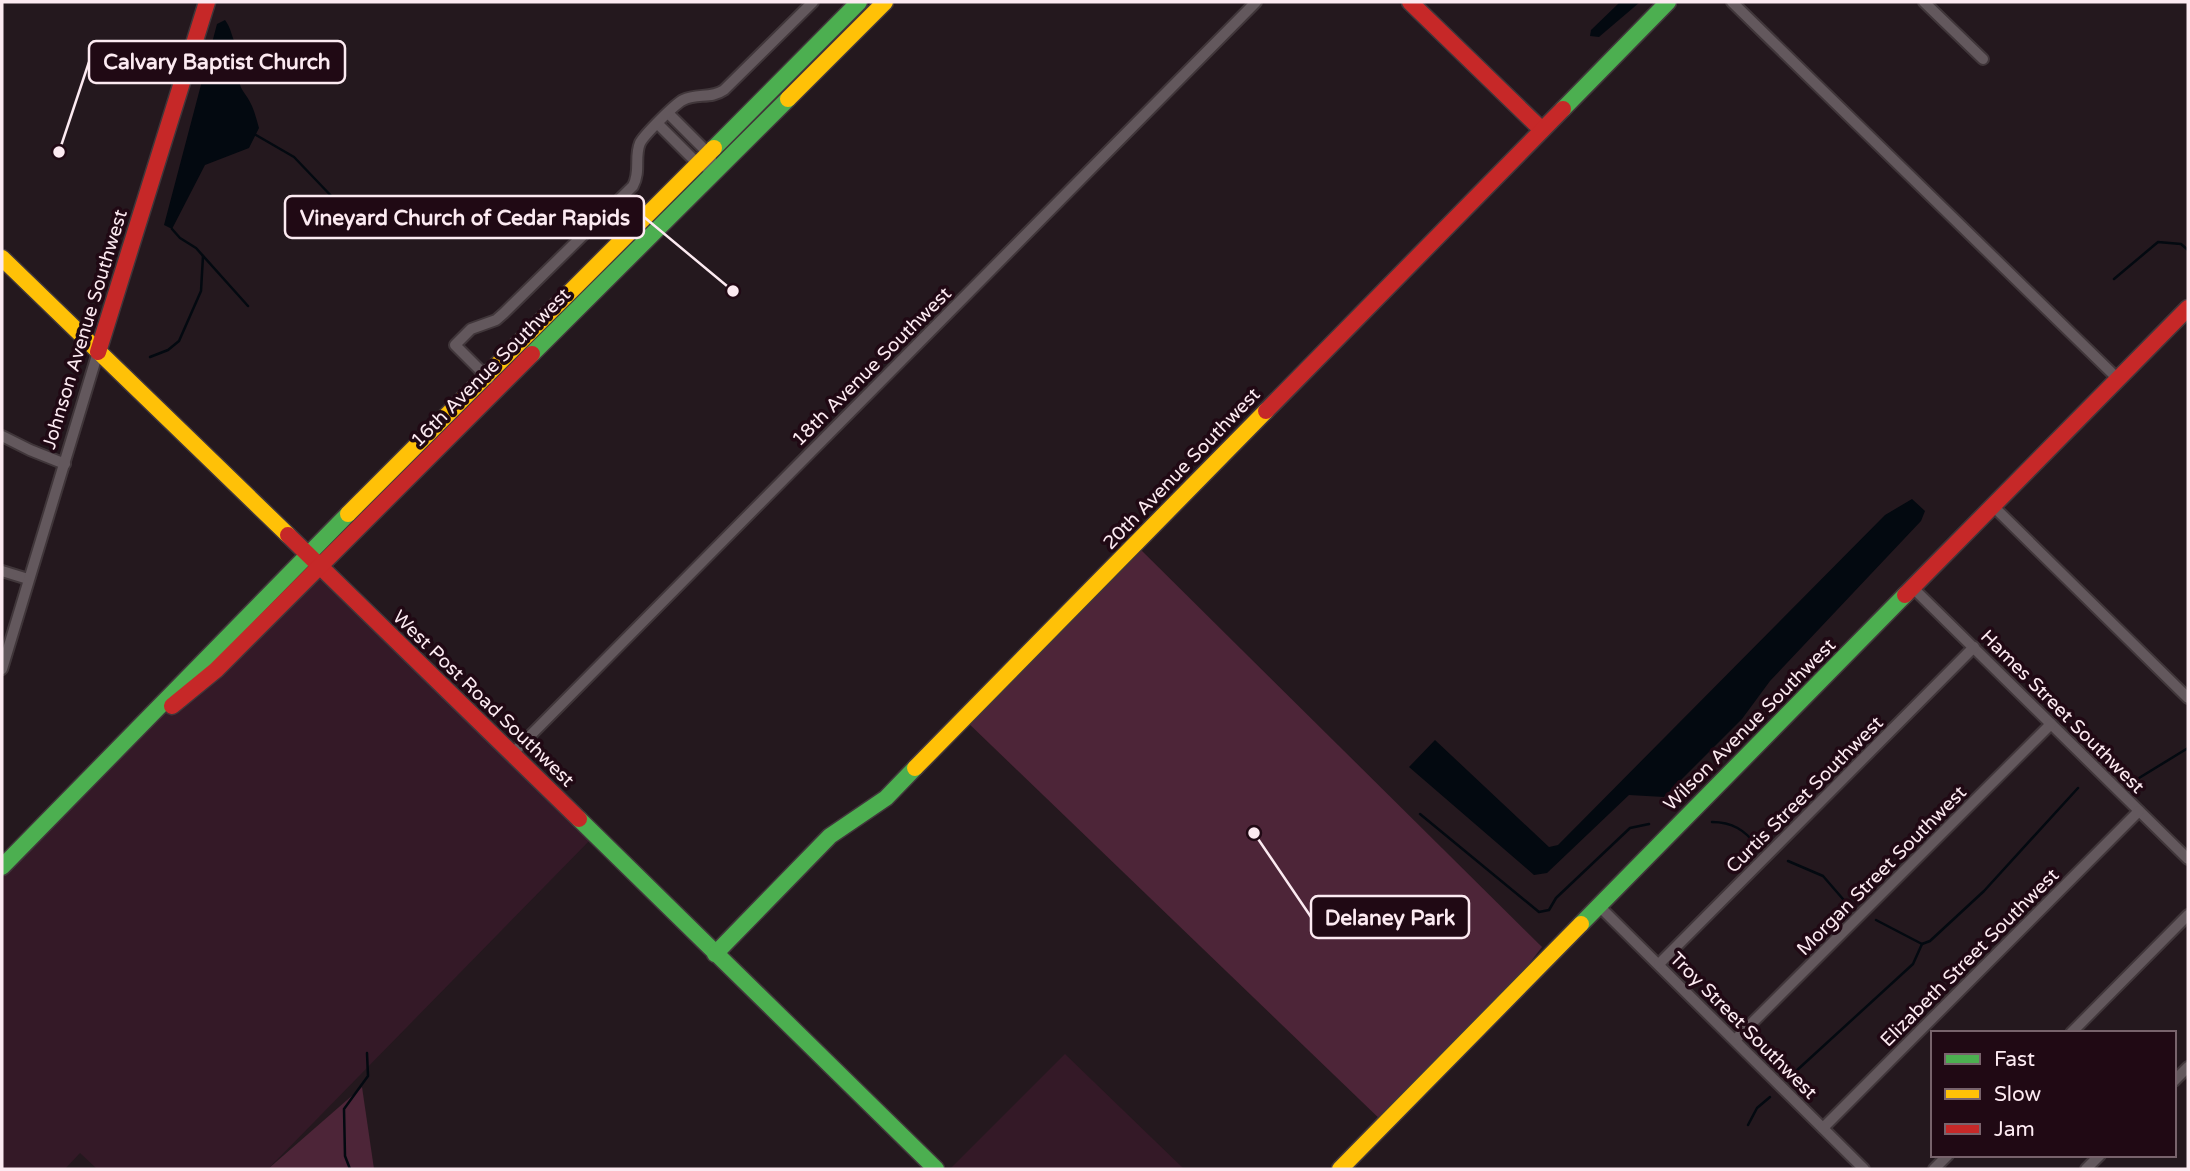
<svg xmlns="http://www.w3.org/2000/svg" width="2190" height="1171" viewBox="0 0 2190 1171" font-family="'Varela Round',sans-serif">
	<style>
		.built { fill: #341927 }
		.green { fill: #4d2538 }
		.water { fill: #030910 }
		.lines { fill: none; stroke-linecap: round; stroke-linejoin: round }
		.stream { stroke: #030910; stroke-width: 2.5 }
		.street-casing { stroke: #40363a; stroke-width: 14 }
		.fast-casing { stroke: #40363a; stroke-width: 19 }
		.slow-casing { stroke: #40363a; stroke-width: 19 }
		.jam-casing { stroke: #40363a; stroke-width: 19 }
		.street { stroke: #63585d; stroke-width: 10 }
		.fast { stroke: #4caf50; stroke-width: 16 }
		.slow { stroke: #ffc107; stroke-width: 16 }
		.jam { stroke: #c62828; stroke-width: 16 }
		.labels { text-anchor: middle; stroke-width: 7; stroke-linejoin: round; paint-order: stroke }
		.street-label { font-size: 19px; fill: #fceaf1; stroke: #200914 }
		.leader { fill: none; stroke: #fceaf1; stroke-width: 2.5 }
		.callout-dot { fill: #fceaf1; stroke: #200914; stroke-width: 2.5 }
		.callout { fill: #200914; stroke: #fceaf1; stroke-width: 2.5 }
		.callout-label { font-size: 21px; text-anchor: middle; font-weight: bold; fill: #fceaf1 }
	</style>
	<rect width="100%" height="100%" fill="#24181e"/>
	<!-- built -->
	<g class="built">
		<polygon points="308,555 594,836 268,1169 97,1169 80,1153 65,1169 2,1169 2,867"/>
		<polygon points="1065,1054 1184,1169 950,1169"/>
	</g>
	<!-- green -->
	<g class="green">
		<polygon points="1135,544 1542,947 1482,1025 1385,1124 964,719"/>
		<polygon points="362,1087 374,1169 268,1169"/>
	</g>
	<!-- water -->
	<g class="water">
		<polygon points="1620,2 1640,2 1599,37 1590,36 1591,30"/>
		<path d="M225 20C231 28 231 34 235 43 240 51 245 55 246 65 233 89 243 86 252 106 255 113 257 121 259 128L249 148 205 165 172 229 164 225 217 24Z"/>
		<polygon points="1912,499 1925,511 1921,521 1770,681 1742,719 1664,797 1629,795 1547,873 1534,875 1409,767 1435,740 1549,847 1558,845 1885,515"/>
	</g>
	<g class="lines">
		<!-- stream -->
		<g class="stream">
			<polyline points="256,135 294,157 337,202"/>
			<polyline points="172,229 180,238 196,248 248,306"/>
			<polyline points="2114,279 2158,242 2181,244 2188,250"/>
			<polyline points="150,357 168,350 179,341 201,291 203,256"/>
			<polyline points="2139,778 2188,748"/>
			<polyline points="1420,814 1539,912 1549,910 1556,898 1630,828 1649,824"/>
			<path d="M1712 822C1732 822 1745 830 1757 846"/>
			<polyline points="1788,861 1823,876 1849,906"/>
			<polyline points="1876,920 1922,944 1930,941 1984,891 2078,788"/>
			<polyline points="1795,1072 1913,964 1922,944"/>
			<polyline points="1748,1125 1757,1108 1770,1097"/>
			<polyline points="350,1169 345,1156 344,1109 368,1076 367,1053"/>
		</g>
		<defs>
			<g id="street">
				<polyline points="1732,2 2118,379"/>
				<polyline points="1924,2 1983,59"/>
				<polyline points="668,113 708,153 716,171"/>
				<polyline points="658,124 698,164 716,171"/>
				<path d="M489 379 455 345 471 329 496 320 504 313 633 186C641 171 634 157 640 143 644 135 675 104 683 100 697 93 711 99 724 90L813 2"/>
				<polyline points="2,436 30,450 65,464"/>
				<polyline points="1993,506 2188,698"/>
				<polyline points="2,571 28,579"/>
				<polyline points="1913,588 2188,859"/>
				<polyline points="2,669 98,352"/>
				<polyline points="511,755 1256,2"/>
				<polyline points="1599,906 1864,1169"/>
				<polyline points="1659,964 1974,647"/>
				<polyline points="2071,1033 2188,915"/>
				<polyline points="1735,1040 2051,724"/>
				<polyline points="2174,1081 2188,1067"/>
				<polyline points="1823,1128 2139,811"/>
				<polyline points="1934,1169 1948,1155"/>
				<polyline points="2086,1169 2100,1155"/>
			</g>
			<g id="fast">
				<polyline points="1563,109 1668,2"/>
				<polyline points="714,148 859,2"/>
				<polyline points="532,354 788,99"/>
				<polyline points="579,819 936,1169"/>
				<polyline points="2,867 348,514"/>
				<polyline points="1581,924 1905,595"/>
				<polyline points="715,954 830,836 886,798 915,768"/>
			</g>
			<g id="slow">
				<polyline points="788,99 885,2"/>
				<polyline points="2,258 288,535"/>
				<polyline points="348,514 714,148"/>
				<polyline points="915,768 1266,411"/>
				<polyline points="1340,1169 1581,924"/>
			</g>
			<g id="jam">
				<polyline points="1410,2 1542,130"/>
				<polyline points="98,352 207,2"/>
				<polyline points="1266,411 1563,109"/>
				<polyline points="288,535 579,819"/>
				<polyline points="1905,595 2188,308"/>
				<polyline points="172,706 216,670 532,354"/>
			</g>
		</defs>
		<!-- street casing -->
		<use href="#street" class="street-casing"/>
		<!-- fast casing -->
		<use href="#fast" class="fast-casing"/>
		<!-- slow casing -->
		<use href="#slow" class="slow-casing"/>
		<!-- jam casing -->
		<use href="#jam" class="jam-casing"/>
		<!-- street -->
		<use href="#street" class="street"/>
		<!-- fast -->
		<use href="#fast" class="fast"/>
		<!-- slow -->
		<use href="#slow" class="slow"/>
		<!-- jam -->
		<use href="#jam" class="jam"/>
	</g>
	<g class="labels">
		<!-- street labels -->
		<g class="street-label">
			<text transform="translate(84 329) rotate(-73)" y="7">Johnson Avenue Southwest</text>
			<text transform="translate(871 366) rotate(-45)" y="7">18th Avenue Southwest</text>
			<text transform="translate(490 367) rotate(-45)" y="7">16th Avenue Southwest</text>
			<text transform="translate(1181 468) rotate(-46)" y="7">20th Avenue Southwest</text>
			<text transform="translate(484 698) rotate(44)" y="7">West Post Road Southwest</text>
			<text transform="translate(2063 711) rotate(45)" y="7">Hames Street Southwest</text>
			<text transform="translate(1749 724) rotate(-45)" y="7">Wilson Avenue Southwest</text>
			<text transform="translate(1804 794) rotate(-45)" y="7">Curtis Street Southwest</text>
			<text transform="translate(1881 870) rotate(-45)" y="7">Morgan Street Southwest</text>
			<text transform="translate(1969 957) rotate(-45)" y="7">Elizabeth Street Southwest</text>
			<text transform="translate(1744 1025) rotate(45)" y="7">Troy Street Southwest</text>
		</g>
	</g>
	<!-- callouts -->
	<path class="leader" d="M59 152L89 62M733 291L644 217M1254 833L1311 917"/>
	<g class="callout-dot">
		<circle cx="59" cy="152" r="7"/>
		<circle cx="733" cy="291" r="7"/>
		<circle cx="1254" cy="833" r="7"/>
	</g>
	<g class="callout">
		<rect x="89" y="41" width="256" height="42" rx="7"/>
		<rect x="285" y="196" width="359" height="42" rx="7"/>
		<rect x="1311" y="896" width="158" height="42" rx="7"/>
	</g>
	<g class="callout-label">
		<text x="217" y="69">Calvary Baptist Church</text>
		<text x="465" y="225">Vineyard Church of Cedar Rapids</text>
		<text x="1390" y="925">Delaney Park</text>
	</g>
	<!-- border -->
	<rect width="2190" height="1171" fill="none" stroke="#fceaf1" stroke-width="7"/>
	<!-- legend -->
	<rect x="1931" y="1031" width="245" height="126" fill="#200914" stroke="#78636c" stroke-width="2"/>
	<rect x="1945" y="1054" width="35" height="10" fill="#4caf50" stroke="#78636c" stroke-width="2"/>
	<text x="1994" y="1066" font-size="21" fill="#fceaf1">Fast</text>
	<rect x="1945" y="1089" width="35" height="10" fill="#ffc107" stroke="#78636c" stroke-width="2"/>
	<text x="1994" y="1101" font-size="21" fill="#fceaf1">Slow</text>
	<rect x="1945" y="1124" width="35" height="10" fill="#c62828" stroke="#78636c" stroke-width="2"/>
	<text x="1994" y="1136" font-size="21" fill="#fceaf1">Jam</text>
</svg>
